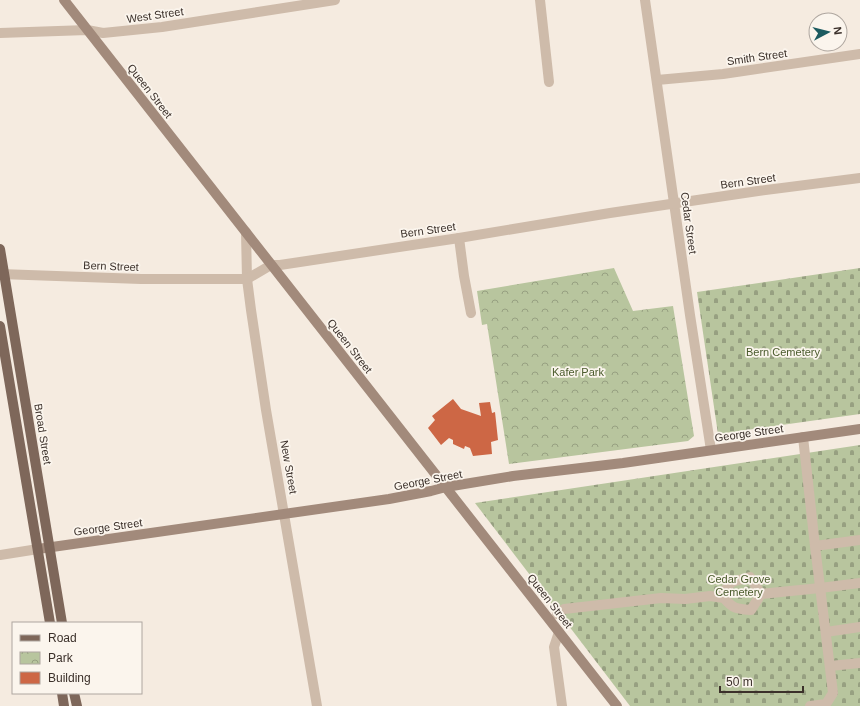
<svg xmlns="http://www.w3.org/2000/svg" width="860" height="706" viewBox="0 0 860 706" font-family="Arial,sans-serif">
	<style>
		.cemetery { fill: url(#cemetery-stones) }
		.park { fill: url(#park-crowns) }
		.building { fill: #cd6745 }
		.lines { fill: none; stroke-linecap: round; stroke-linejoin: round }
		.street { stroke: #cebbaa; stroke-width: 10 }
		.secondary { stroke: #a28a7b; stroke-width: 10 }
		.primary { stroke: #7e675a; stroke-width: 10 }
		.labels { text-anchor: middle; stroke-width: 3.5; stroke-linejoin: round; paint-order: stroke }
		.street-label { font-size: 11px; fill: #3b302a; stroke: #fbf5ed }
		.park-label { font-size: 11px; fill: #4a5b2c; stroke: #fbf5ed }
	</style>
	<defs>
		<pattern id="cemetery-stones" width="16" height="16" patternUnits="userSpaceOnUse"><rect width="16" height="16" fill="#b8c59e"/><path d="M2 7V4a2 2 0 0 1 4 0v3zM10 15v-3a2 2 0 0 1 4 0v3z" fill="#97a081"/></pattern>
		<pattern id="park-crowns" width="20" height="18" patternUnits="userSpaceOnUse"><rect width="20" height="18" fill="#b8c59e"/><path d="M2 6a3 3 0 1 1 6 0M12 15a3 3 0 1 1 6 0" fill="none" stroke="#97a081"/></pattern>
	</defs>
	<rect width="100%" height="100%" fill="#f5ebe0"/>
	<!-- cemetery -->
	<g class="cemetery">
		<polygon points="860,268 860,414 718,434 697,292"/>
		<polygon points="860,445 860,706 630,706 475,503"/>
	</g>
	<!-- park -->
	<polygon class="park" points="614,268 633,311 673,306 694,436 688,441 509,464 487,324 482,325 477,291"/>
	<!-- building -->
	<polygon class="building" points="453,399 461,409 481,416 479,403 490,402 492,413 495,412 498,440 491,442 492,454 473,456 470,448 465,446 464,449 453,444 453,440 449,438 441,445 428,428 435,420 432,416"/>
	<g class="lines">
		<!-- street -->
		<g class="street">
			<polyline points="540,0 549,82"/>
			<polyline points="645,0 690,315 711,450"/>
			<polyline points="0,33 87,30 103,33 162,27 335,0"/>
			<polyline points="657,80 723,74 860,54"/>
			<polyline points="246,232 247,279 251,310 266,410 317,706"/>
			<polyline points="459,238 464,276 471,313"/>
			<polyline points="0,274 141,279 247,279 271,265 280,265 459,238 610,213 758,191 860,178"/>
			<polyline points="803,437 815,546 860,540"/>
			<polyline points="0,555 38,549"/>
			<path d="M761 594 751 610C737 609 733 609 724 598L726 589 732 582 750 577 761 594 820 588 860 583"/>
			<polyline points="557,614 564,609 661,598 685,599 710,596 724,598"/>
			<polyline points="559,632 554,647 562,706"/>
			<polyline points="826,632 860,627"/>
			<polyline points="830,666 860,663"/>
			<polyline points="810,706 826,704 833,693 815,546"/>
		</g>
		<!-- secondary -->
		<g class="secondary">
			<polyline points="64,0 617,706"/>
			<polyline points="38,549 389,499 431,491 446,487 513,476 623,463 860,429"/>
		</g>
		<!-- primary -->
		<g class="primary">
			<polyline points="0,249 62,623"/>
			<polyline points="0,326 50,623"/>
			<polyline points="62,693 64,706"/>
			<polyline points="74,693 77,706"/>
		</g>
	</g>
	<g class="labels">
		<!-- street labels -->
		<g class="street-label">
			<text transform="translate(155 15) rotate(-8)" y="4">West Street</text>
			<text transform="translate(757 57) rotate(-8)" y="4">Smith Street</text>
			<text transform="translate(150 91) rotate(52)" y="4">Queen Street</text>
			<text transform="translate(748 181) rotate(-8)" y="4">Bern Street</text>
			<text transform="translate(689 223) rotate(82)" y="4">Cedar Street</text>
			<text transform="translate(428 230) rotate(-8)" y="4">Bern Street</text>
			<text transform="translate(111 266) rotate(2)" y="4">Bern Street</text>
			<text transform="translate(350 346) rotate(52)" y="4">Queen Street</text>
			<text transform="translate(749 433) rotate(-8)" y="4">George Street</text>
			<text transform="translate(43 434) rotate(81)" y="4">Broad Street</text>
			<text transform="translate(289 467) rotate(80)" y="4">New Street</text>
			<text transform="translate(428 480) rotate(-11)" y="4">George Street</text>
			<text transform="translate(108 527) rotate(-8)" y="4">George Street</text>
			<text transform="translate(550 601) rotate(52)" y="4">Queen Street</text>
		</g>
		<!-- park labels -->
		<g class="park-label">
			<text x="783" y="356">Bern Cemetery</text>
			<text x="578" y="376">Kafer Park</text>
			<text x="739" y="583">Cedar Grove<tspan x="739" dy="13">Cemetery</tspan></text>
		</g>
	</g>
	<!-- legend -->
	<rect x="12" y="622" width="130" height="72" fill="#fbf5ed" stroke="#aea69f"/>
	<rect x="20" y="635" width="20" height="6" fill="#7e675a" stroke="#aea69f"/>
	<text x="48" y="642" font-size="12" fill="#3b302a">Road</text>
	<rect x="20" y="652" width="20" height="12" fill="url(#park-crowns)" stroke="#aea69f"/>
	<text x="48" y="662" font-size="12" fill="#3b302a">Park</text>
	<rect x="20" y="672" width="20" height="12" fill="#cd6745" stroke="#aea69f"/>
	<text x="48" y="682" font-size="12" fill="#3b302a">Building</text>
	<!-- north arrow -->
	<g transform="translate(828 32) rotate(83)"><circle r="19" fill="#fbf5ed" stroke="#aea69f"/>
	<path d="M0-3L7 15L0 10L-7 15Z" fill="#1c5b60"/>
	<text y="-6" font-size="11" font-weight="bold" text-anchor="middle" fill="#3b302a">N</text>
	</g>
	<!-- scale -->
	<path d="M720 686v6h83v-6" fill="none" stroke="#3b302a" stroke-width="2"/>
	<text x="726" y="686" font-size="12" fill="#3b302a" stroke="#fbf5ed" stroke-width="3" paint-order="stroke">50 m</text>
</svg>
